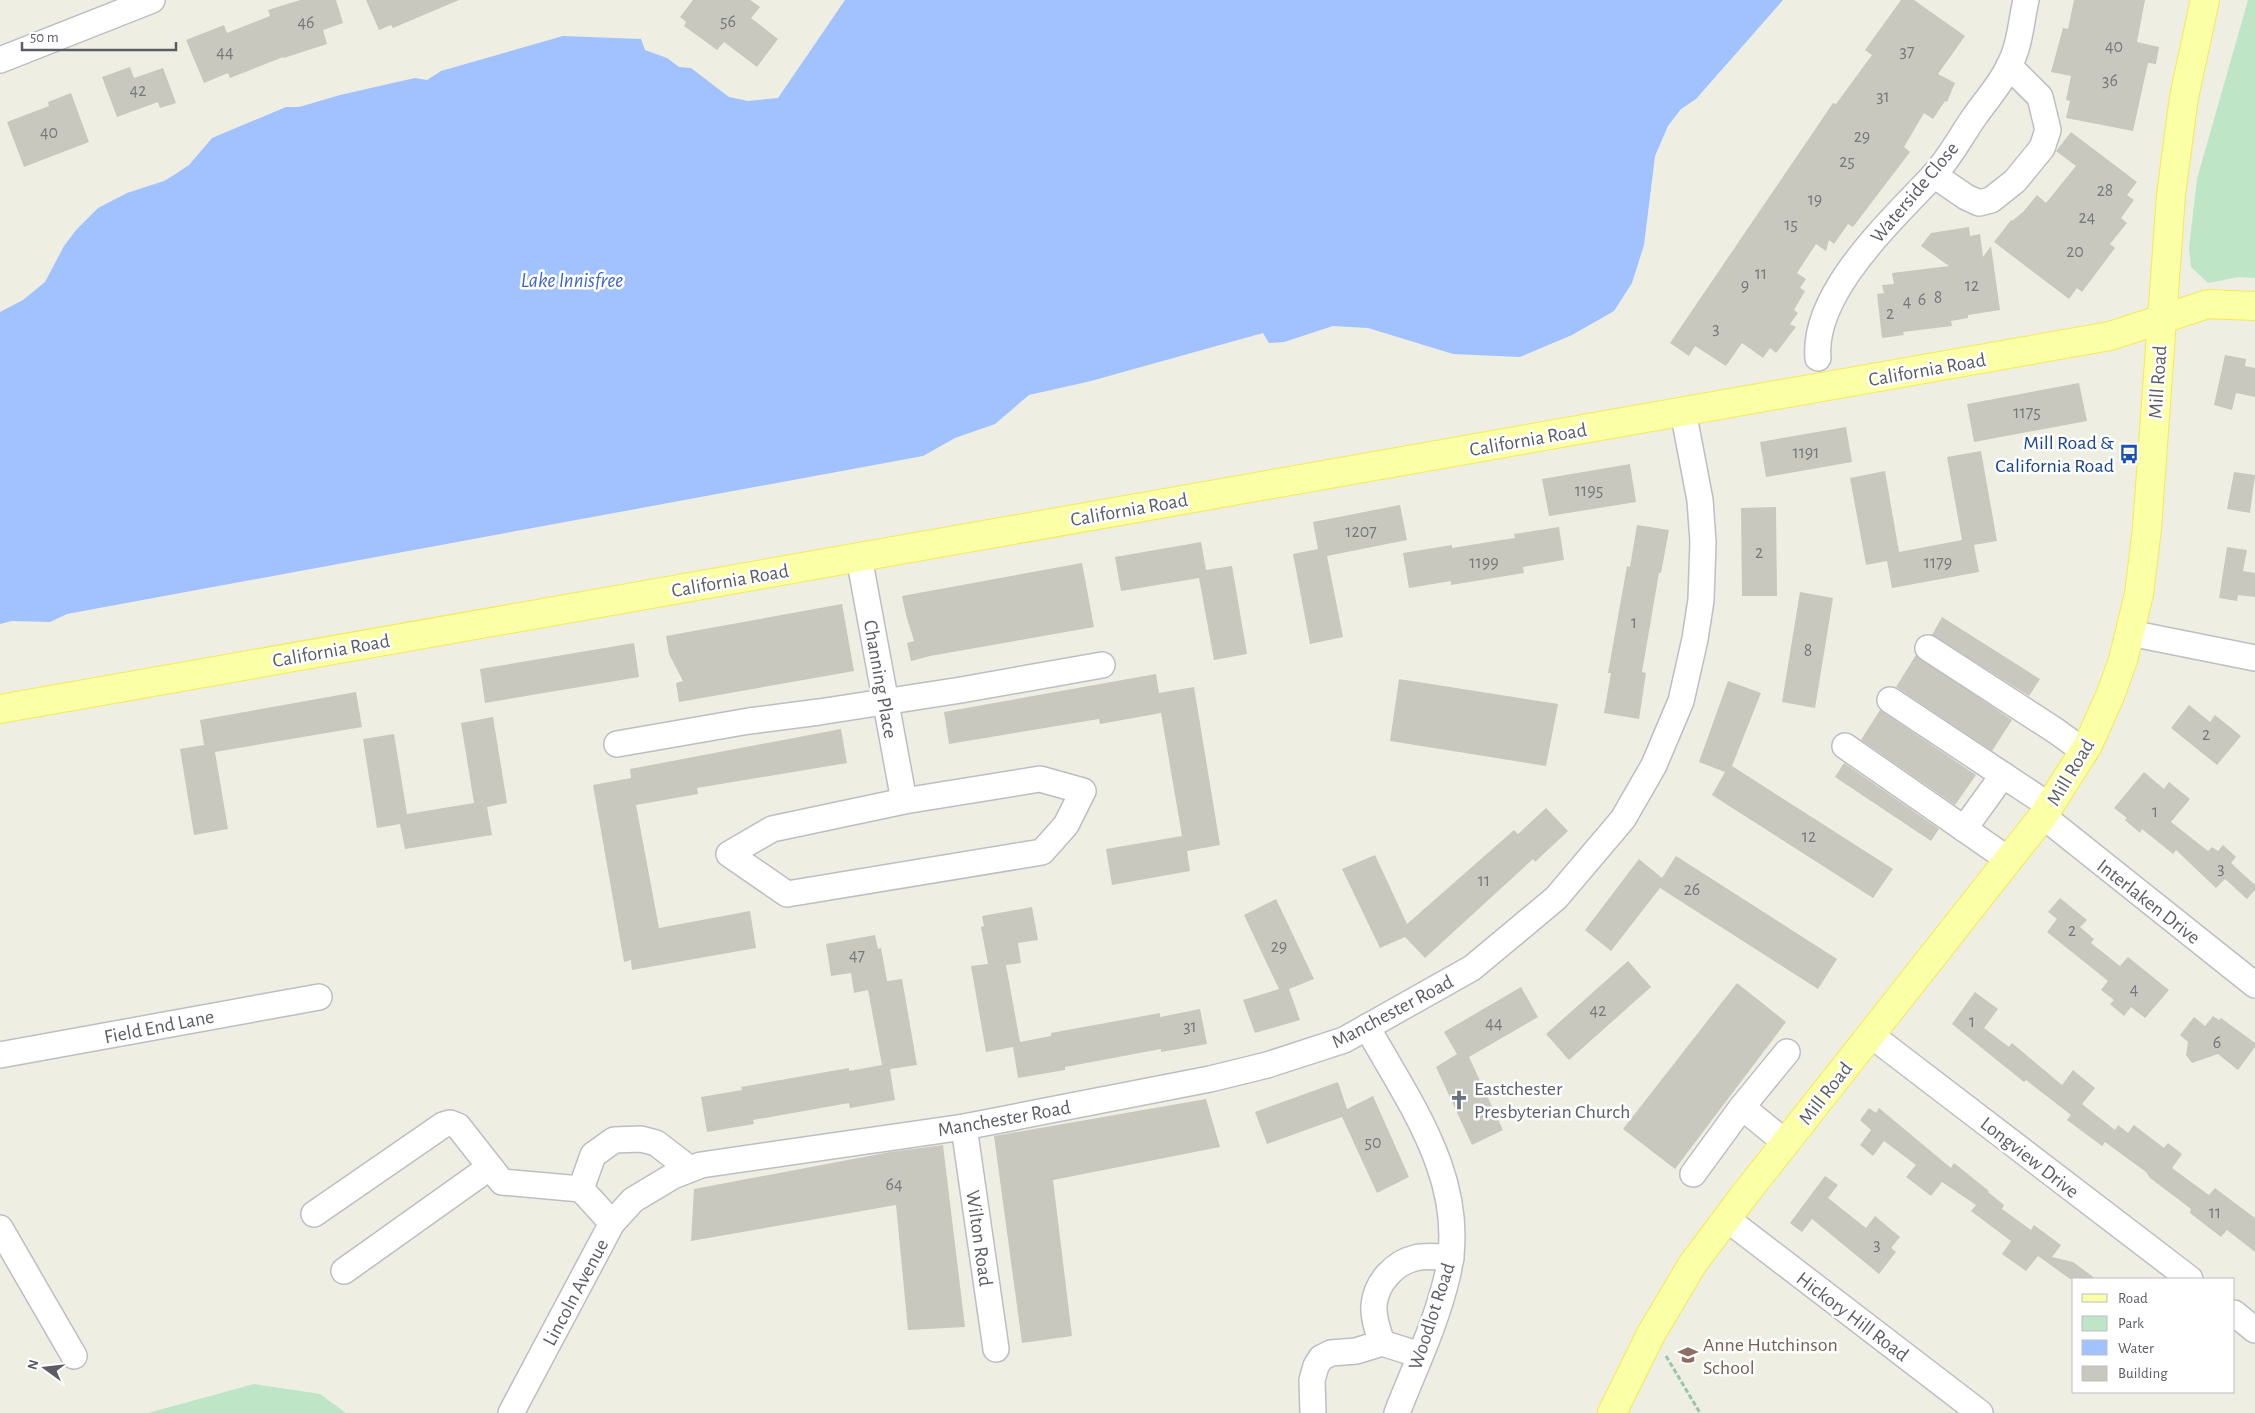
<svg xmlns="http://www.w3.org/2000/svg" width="2255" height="1413" viewBox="0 0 2255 1413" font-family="'Alegreya Sans',sans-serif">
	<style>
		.green { fill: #bee6c6 }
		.water { fill: #a1c2ff }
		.building { fill: #c9c8bf }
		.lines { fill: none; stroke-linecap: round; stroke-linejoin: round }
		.minor-casing { stroke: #bdbec4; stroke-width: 28 }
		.major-casing { stroke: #f5ea54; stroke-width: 30 }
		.path { stroke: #96c5ad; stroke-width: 3; stroke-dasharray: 5 2.5; stroke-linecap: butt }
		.minor { stroke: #fff; stroke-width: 25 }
		.major { stroke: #fbffa6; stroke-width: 28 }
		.labels { text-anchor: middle; stroke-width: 5; stroke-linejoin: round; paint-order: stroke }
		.number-label { font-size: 18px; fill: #76787b }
		.street-label { font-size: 20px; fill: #5b5d64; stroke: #fff }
		.transit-label { font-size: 20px; fill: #164399; stroke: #fff; text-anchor: end }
		.worship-label { font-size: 20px; fill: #5b616d; stroke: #fff; text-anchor: start }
		.education-label { font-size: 20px; fill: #785e54; stroke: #fff; text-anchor: start }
		.water-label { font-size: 21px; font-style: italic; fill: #4065c6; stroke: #fff }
	</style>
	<rect width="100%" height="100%" fill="#eeeee2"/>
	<!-- green -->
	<g class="green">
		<polygon points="2248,0 2255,0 2255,278 2239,277 2208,283 2191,267 2189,248 2197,179"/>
		<polygon points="254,1384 320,1394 346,1413 148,1413"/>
	</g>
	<!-- water -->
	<polygon class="water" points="845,0 1783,0 1696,99 1681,109 1668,126 1655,156 1644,245 1632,283 1614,311 1572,335 1520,357 1453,354 1368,328 1333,326 1284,342 1269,343 1263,333 1091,381 1029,395 995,424 955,438 923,456 67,614 50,622 12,621 0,624 0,312 23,300 45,282 64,246 76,230 98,208 127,193 164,181 174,175 189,165 212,138 286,107 299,107 340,95 415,78 427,80 441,71 563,36 641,39 645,50 667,58 679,67 691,68 729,97 748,101 778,98"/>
	<!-- building -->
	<g class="building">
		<polygon points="300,0 336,0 343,23 323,30 327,44 284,58 283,57 230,78 228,73 204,83 186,40 224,25 227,33 270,16 268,10"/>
		<polygon points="366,0 459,0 393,28 391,25 379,30"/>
		<polygon points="693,0 750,0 760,7 751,18 778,39 757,67 724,42 717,50 684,26 686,22 680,17"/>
		<polygon points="1901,0 1914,0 1965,36 1938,74 1955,83 1947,102 1945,101 1933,119 1924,113 1904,147 1910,152 1853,227 1848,224 1834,244 1829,240 1826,251 1816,244 1797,273 1806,279 1800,288 1805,291 1794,310 1798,313 1790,324 1796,327 1776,353 1770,348 1763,358 1742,343 1726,366 1695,346 1689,356 1670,343 1833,103 1836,104 1872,55 1865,50"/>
		<polygon points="2074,0 2145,0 2137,42 2159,47 2156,64 2148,63 2133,131 2066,118 2070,101 2066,100 2071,76 2051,72 2063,28 2068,29"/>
		<polygon points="130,67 134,78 163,68 176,103 160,108 158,102 117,117 102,77"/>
		<polygon points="71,93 89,142 24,167 7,122 49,106 48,102"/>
		<polygon points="2071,132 2137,182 2127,195 2134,200 2121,218 2127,223 2110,244 2115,248 2082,292 2077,288 2069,299 1994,242 2011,220 2012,221 2023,212 2037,195 2046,203 2076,166 2056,151"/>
		<polygon points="1969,227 1970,236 1980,234 1983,257 1991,246 2000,310 1968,315 1968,318 1951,321 1952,326 1903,332 1904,335 1882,338 1877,294 1884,293 1882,285 1894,284 1892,273 1949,266 1921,246 1931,233"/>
		<polygon points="2225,355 2246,359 2245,366 2255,368 2255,397 2236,393 2232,410 2214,405"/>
		<polygon points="2079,383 2087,421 1974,442 1967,404"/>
		<polygon points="1846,427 1852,462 1766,477 1760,442"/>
		<polygon points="1981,451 1997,541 1974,545 1979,572 1892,588 1887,561 1866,565 1850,478 1885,471 1899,552 1962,540 1947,457"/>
		<polygon points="1630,464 1636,502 1549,516 1542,479"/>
		<polygon points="2234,472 2255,475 2250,513 2227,509"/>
		<polygon points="1400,505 1407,540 1327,556 1343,637 1310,644 1293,554 1318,549 1313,522"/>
		<polygon points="1776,507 1777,596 1742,596 1741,508"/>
		<polygon points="1637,525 1669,530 1661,573 1659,573 1642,672 1646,673 1639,719 1604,713 1611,673 1608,673 1627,566 1630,567"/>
		<polygon points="1559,527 1564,560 1523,567 1524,573 1451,585 1451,581 1409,588 1403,553 1452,545 1452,548 1495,541 1515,538 1514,534"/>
		<polygon points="1201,542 1206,570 1232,566 1247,654 1214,660 1199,578 1121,591 1115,557"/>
		<polygon points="2227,547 2247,550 2243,571 2255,573 2255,597 2238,595 2237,601 2219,598"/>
		<polygon points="1082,563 1094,627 930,656 911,661 907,643 914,641 906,615 902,596"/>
		<polygon points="1800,592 1833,598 1815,708 1782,702"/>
		<polygon points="842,604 854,671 679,702 676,683 683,681 669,654 666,636"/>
		<polygon points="1942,617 2040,679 2029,696 1932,635"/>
		<polygon points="634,643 639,677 485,703 480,669"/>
		<polygon points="1916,655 2012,720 1992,751 1896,687"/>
		<polygon points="1156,674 1159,693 1194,687 1220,845 1187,851 1190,871 1112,885 1106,849 1182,836 1161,713 1100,724 1099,719 949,744 944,712"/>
		<polygon points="1399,679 1558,704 1546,766 1390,741"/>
		<polygon points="1728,681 1761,693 1732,766 1893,869 1873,898 1712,795 1725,772 1699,762"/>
		<polygon points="356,692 362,727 215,752 228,829 194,835 180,749 204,745 200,720"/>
		<polygon points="2189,705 2210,722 2215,715 2241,736 2217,765 2171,728"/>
		<polygon points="1880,710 1976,775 1955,805 1861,740"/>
		<polygon points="493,717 507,803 487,807 492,835 405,849 400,824 377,828 363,739 394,734 407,814 474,803 461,723"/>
		<polygon points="841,729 847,763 697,788 698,794 636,805 659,928 750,911 756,948 632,970 631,960 624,962 593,785 631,778 630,769"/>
		<polygon points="1844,763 1939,829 1931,841 1835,777"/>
		<polygon points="2144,772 2164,789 2169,782 2190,799 2171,822 2208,851 2212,847 2218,851 2223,845 2236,857 2231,863 2255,885 2255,890 2247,899 2225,879 2216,888 2176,850 2173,854 2142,829 2140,833 2125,820 2127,818 2114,808"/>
		<polygon points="1546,808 1568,831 1535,862 1533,859 1425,958 1405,937 1380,948 1342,869 1375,855 1407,924 1514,830 1518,834"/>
		<polygon points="1676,856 1837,959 1818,989 1660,888 1611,951 1585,930 1639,859 1662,878"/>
		<polygon points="2060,898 2087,920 2080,927 2094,939 2091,943 2120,966 2128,957 2169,990 2145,1018 2131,1007 2124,1016 2110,1004 2114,1000 2101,990 2108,981 2047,932 2057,919 2048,912"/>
		<polygon points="1276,899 1314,979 1289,989 1300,1020 1255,1033 1243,1000 1279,989 1244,915"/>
		<polygon points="1032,907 1038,940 1018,943 1021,963 1006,965 1020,1042 1051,1036 1051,1033 1160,1013 1160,1017 1200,1009 1207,1044 1161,1052 1161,1049 1065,1067 1065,1070 1018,1078 1013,1047 986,1052 971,966 988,964 981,927 984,926 982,916"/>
		<polygon points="875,935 878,949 881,948 887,981 902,979 917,1065 890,1069 895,1100 850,1108 849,1103 753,1120 754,1124 707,1132 701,1097 742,1090 741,1087 849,1068 849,1071 882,1065 868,990 854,993 851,973 831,976 826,944"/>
		<polygon points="1628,961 1651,987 1569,1060 1546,1034"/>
		<polygon points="1737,983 1786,1022 1675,1169 1623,1129"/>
		<polygon points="1521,987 1538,1017 1469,1057 1503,1130 1472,1145 1436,1067 1457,1054 1444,1032"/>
		<polygon points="1975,992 1998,1009 1984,1028 2009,1047 2012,1043 2062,1085 2073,1070 2095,1088 2082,1104 2115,1130 2118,1125 2128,1133 2134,1125 2164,1148 2168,1143 2182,1154 2172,1168 2209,1195 2215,1188 2255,1218 2255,1252 2227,1230 2221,1237 2190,1213 2191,1209 2150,1178 2146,1172 2105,1142 2102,1146 2067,1120 2071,1115 2026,1080 2024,1082 1952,1024"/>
		<polygon points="2213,1016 2219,1020 2221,1018 2255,1043 2255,1047 2238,1070 2218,1054 2192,1063 2186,1055 2188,1042 2180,1035 2194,1017 2205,1026"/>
		<polygon points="1338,1082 1347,1109 1373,1096 1409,1177 1377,1193 1342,1117 1267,1144 1255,1112"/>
		<polygon points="1206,1099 1220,1147 1053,1180 1072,1336 1022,1343 994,1136"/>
		<polygon points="1869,1108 1876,1113 1879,1108 1951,1168 1954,1163 1989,1191 1988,1192 2004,1205 2002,1209 2031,1230 2034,1225 2061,1245 2052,1257 2073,1262 2096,1279 2070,1279 2038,1256 2026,1271 2002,1254 2011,1241 1971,1211 1976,1205 1942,1182 1931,1196 1906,1177 1916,1165 1884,1141 1873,1156 1860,1145 1871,1130 1860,1120"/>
		<polygon points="943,1145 965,1327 908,1330 896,1205 691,1241 694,1189 890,1152"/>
		<polygon points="1825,1176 1838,1185 1828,1198 1866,1228 1875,1216 1900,1237 1891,1248 1896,1252 1879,1274 1812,1219 1802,1232 1790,1223"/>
	</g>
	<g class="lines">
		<defs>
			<g id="minor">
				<polyline points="0,60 152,0"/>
				<polyline points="1934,175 1966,197 1979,203 1991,200 2015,181 2042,148 2048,130 2040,97 2009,66"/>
				<path d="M1818 358C1812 293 1892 220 1933 176 1949 159 1961 136 1975 116 1986 100 2001 84 2009 66 2020 46 2021 22 2026 0"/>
				<polyline points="859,557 904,801"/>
				<polyline points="2130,633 2255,658"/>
				<polyline points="1928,648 2056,731 2085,752"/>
				<polyline points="1890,700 2003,775"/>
				<polyline points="617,744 749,721 819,712 961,690 1102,665"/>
				<polyline points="1845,746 2009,860"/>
				<polygon points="1040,779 1083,791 1066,825 1042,852 787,894 729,854 772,829 904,801"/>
				<polyline points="2043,816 2255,985"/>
				<polyline points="1964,829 2003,775 2050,806"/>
				<path d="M1367 1027C1410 1104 1470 1184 1447 1277 1436 1324 1414 1369 1397 1413"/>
				<polyline points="1871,1035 2190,1279"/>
				<polyline points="0,1055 319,997"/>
				<polyline points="1742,1107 1786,1143"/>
				<polyline points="964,1127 996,1349"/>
				<polyline points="1693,1174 1742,1107 1787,1052"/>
				<polyline points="314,1214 443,1125 450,1123 458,1126 502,1182 581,1189"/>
				<polyline points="1727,1219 1980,1413"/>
				<polyline points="612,1223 581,1189 593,1155 614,1140 641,1139 656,1143 690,1169"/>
				<polyline points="0,1228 74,1356"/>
				<polyline points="344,1271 490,1167"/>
				<polyline points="2234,1313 2255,1330"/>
				<path d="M1382 1343C1378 1331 1373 1318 1374 1305 1376 1283 1394 1263 1415 1258 1427 1255 1439 1257 1451 1258"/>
				<polyline points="511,1413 612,1223 633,1200 673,1176 701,1165 964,1127 1210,1079 1267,1065 1344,1040 1472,968 1556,898 1623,819 1654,765 1681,701 1695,639 1701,600 1703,542 1700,500 1683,411"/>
				<polyline points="1313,1413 1312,1380 1316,1366 1321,1358 1331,1353 1356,1351 1382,1343 1420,1355"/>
			</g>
			<g id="major">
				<polyline points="0,709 2110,336 2208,304 2255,306"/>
				<polyline points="1612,1413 1651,1334 1692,1265 1742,1198 2043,816 2088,745 2110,696 2123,660 2139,594 2147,528 2171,195 2184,97 2205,0"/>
			</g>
		</defs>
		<!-- minor casing -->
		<use href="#minor" class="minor-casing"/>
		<!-- major casing -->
		<use href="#major" class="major-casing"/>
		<!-- path -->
		<polyline class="path" points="1666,1356 1700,1413"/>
		<!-- minor -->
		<use href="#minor" class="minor"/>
		<!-- major -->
		<use href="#major" class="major"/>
	</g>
	<!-- icons -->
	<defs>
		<symbol id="bus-bare" viewBox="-9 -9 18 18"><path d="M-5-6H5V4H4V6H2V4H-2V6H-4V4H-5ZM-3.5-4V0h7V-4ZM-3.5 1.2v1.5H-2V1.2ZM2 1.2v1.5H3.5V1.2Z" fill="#1a4fb4" stroke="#fff" stroke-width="2.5" paint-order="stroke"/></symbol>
		<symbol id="church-bare" viewBox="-9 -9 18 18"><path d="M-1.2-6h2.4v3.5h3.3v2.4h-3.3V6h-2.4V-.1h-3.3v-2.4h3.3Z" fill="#6b7280" stroke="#fff" stroke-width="2.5" paint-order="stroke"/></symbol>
		<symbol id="school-bare" viewBox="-9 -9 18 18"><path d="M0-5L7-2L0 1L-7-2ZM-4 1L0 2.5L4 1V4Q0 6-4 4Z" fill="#8d6e63" stroke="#fff" stroke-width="2.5" paint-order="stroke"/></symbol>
	</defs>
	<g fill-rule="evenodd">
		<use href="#bus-bare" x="2115" y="440" width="28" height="28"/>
		<use href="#church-bare" x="1445" y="1086" width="28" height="28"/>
		<use href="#school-bare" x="1674" y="1341" width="28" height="28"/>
	</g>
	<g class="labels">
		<!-- number labels -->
		<g class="number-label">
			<text x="728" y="27">56</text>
			<text x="306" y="28">46</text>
			<text x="2114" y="52">40</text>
			<text x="1907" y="57">37</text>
			<text x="225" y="58">44</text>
			<text x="2110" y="86">36</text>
			<text x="138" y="96">42</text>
			<text x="1883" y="102">31</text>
			<text x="49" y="138">40</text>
			<text x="1862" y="142">29</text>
			<text x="1847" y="167">25</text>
			<text x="2105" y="196">28</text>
			<text x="1815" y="205">19</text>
			<text x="2087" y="223">24</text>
			<text x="1791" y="230">15</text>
			<text x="2075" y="257">20</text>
			<text x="1761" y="279">11</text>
			<text x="1745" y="291">9</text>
			<text x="1972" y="291">12</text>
			<text x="1938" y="303">8</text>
			<text x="1922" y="305">6</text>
			<text x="1907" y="307">4</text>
			<text x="1890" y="319">2</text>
			<text x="1716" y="334">3</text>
			<text x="2027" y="418">1175</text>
			<text x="1806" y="458">1191</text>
			<text x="1589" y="496">1195</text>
			<text x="1361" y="537">1207</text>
			<text x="1759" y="558">2</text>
			<text x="1484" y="568">1199</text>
			<text x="1938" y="568">1179</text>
			<text x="1634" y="628">1</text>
			<text x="1808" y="656">8</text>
			<text x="2206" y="740">2</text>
			<text x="2155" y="817">1</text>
			<text x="1809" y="842">12</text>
			<text x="2221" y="874">3</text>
			<text x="1484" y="886">11</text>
			<text x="1692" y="895">26</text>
			<text x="2072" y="936">2</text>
			<text x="1279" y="952">29</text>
			<text x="857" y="961">47</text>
			<text x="2134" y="995">4</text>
			<text x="1598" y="1016">42</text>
			<text x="1972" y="1027">1</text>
			<text x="1494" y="1029">44</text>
			<text x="1190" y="1032">31</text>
			<text x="2217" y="1048">6</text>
			<text x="1373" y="1148">50</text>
			<text x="894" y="1190">64</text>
			<text x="2215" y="1218">11</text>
			<text x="1877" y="1250">3</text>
		</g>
		<!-- street labels -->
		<g class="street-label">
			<text transform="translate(1914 192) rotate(-50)" y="7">Waterside Close</text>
			<text transform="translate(1927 369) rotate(-10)" y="7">California Road</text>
			<text transform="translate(2157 382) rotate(-86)" y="7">Mill Road</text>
			<text transform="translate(1528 439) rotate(-10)" y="7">California Road</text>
			<text transform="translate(1129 509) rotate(-10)" y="7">California Road</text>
			<text transform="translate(730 580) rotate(-10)" y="7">California Road</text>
			<text transform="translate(331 650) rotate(-10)" y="7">California Road</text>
			<text transform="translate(881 679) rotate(80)" y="7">Channing Place</text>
			<text transform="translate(2070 772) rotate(-59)" y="7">Mill Road</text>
			<text transform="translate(2149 901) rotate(38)" y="7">Interlaken Drive</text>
			<text transform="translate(1392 1011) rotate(-28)" y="7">Manchester Road</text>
			<text transform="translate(159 1026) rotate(-11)" y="7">Field End Lane</text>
			<text transform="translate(1825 1093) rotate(-52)" y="7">Mill Road</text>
			<text transform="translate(1004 1118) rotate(-10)" y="7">Manchester Road</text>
			<text transform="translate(2030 1157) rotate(38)" y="7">Longview Drive</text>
			<text transform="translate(980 1238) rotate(82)" y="7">Wilton Road</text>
			<text transform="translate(575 1292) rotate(-62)" y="7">Lincoln Avenue</text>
			<text transform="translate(1431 1316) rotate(-72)" y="7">Woodlot Road</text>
			<text transform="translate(1853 1316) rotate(37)" y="7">Hickory Hill Road</text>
		</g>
		<!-- transit labels -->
		<g class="transit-label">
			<text x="2114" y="449">Mill Road &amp;<tspan x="2114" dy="23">California Road</tspan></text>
		</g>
		<!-- worship labels -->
		<g class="worship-label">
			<text x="1474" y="1095">Eastchester<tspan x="1474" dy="23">Presbyterian Church</tspan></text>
		</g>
		<!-- education labels -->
		<g class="education-label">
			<text x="1703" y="1351">Anne Hutchinson<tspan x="1703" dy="23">School</tspan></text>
		</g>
		<!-- water labels -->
		<g class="water-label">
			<text x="572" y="287">Lake Innisfree</text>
		</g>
	</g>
	<!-- legend -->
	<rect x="2072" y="1278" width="162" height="115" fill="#ffffff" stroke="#bdbec1"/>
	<rect x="2082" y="1294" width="25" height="8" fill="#fbffa6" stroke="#bdbec1"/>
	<text x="2118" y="1303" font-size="15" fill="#5b5d64">Road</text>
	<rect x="2082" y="1316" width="25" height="15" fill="#bee6c6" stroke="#bdbec1"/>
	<text x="2118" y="1328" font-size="15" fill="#5b5d64">Park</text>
	<rect x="2082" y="1340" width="25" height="15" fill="#a1c2ff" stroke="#bdbec1"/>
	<text x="2118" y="1353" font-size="15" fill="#5b5d64">Water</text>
	<rect x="2082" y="1366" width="25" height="15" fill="#c9c8bf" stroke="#bdbec1"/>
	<text x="2118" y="1378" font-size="15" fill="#5b5d64">Building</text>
	<!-- north arrow -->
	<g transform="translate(45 1368) rotate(285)" stroke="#ffffff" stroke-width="4" paint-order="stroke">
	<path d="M0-4L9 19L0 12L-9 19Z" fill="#5b5d64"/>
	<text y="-8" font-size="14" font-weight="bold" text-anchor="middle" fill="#5b5d64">N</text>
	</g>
	<!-- scale -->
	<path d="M22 42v8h154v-8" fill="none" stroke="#5b5d64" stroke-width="2.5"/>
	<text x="30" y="42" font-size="15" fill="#5b5d64" stroke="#ffffff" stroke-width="4" paint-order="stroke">50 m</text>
</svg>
